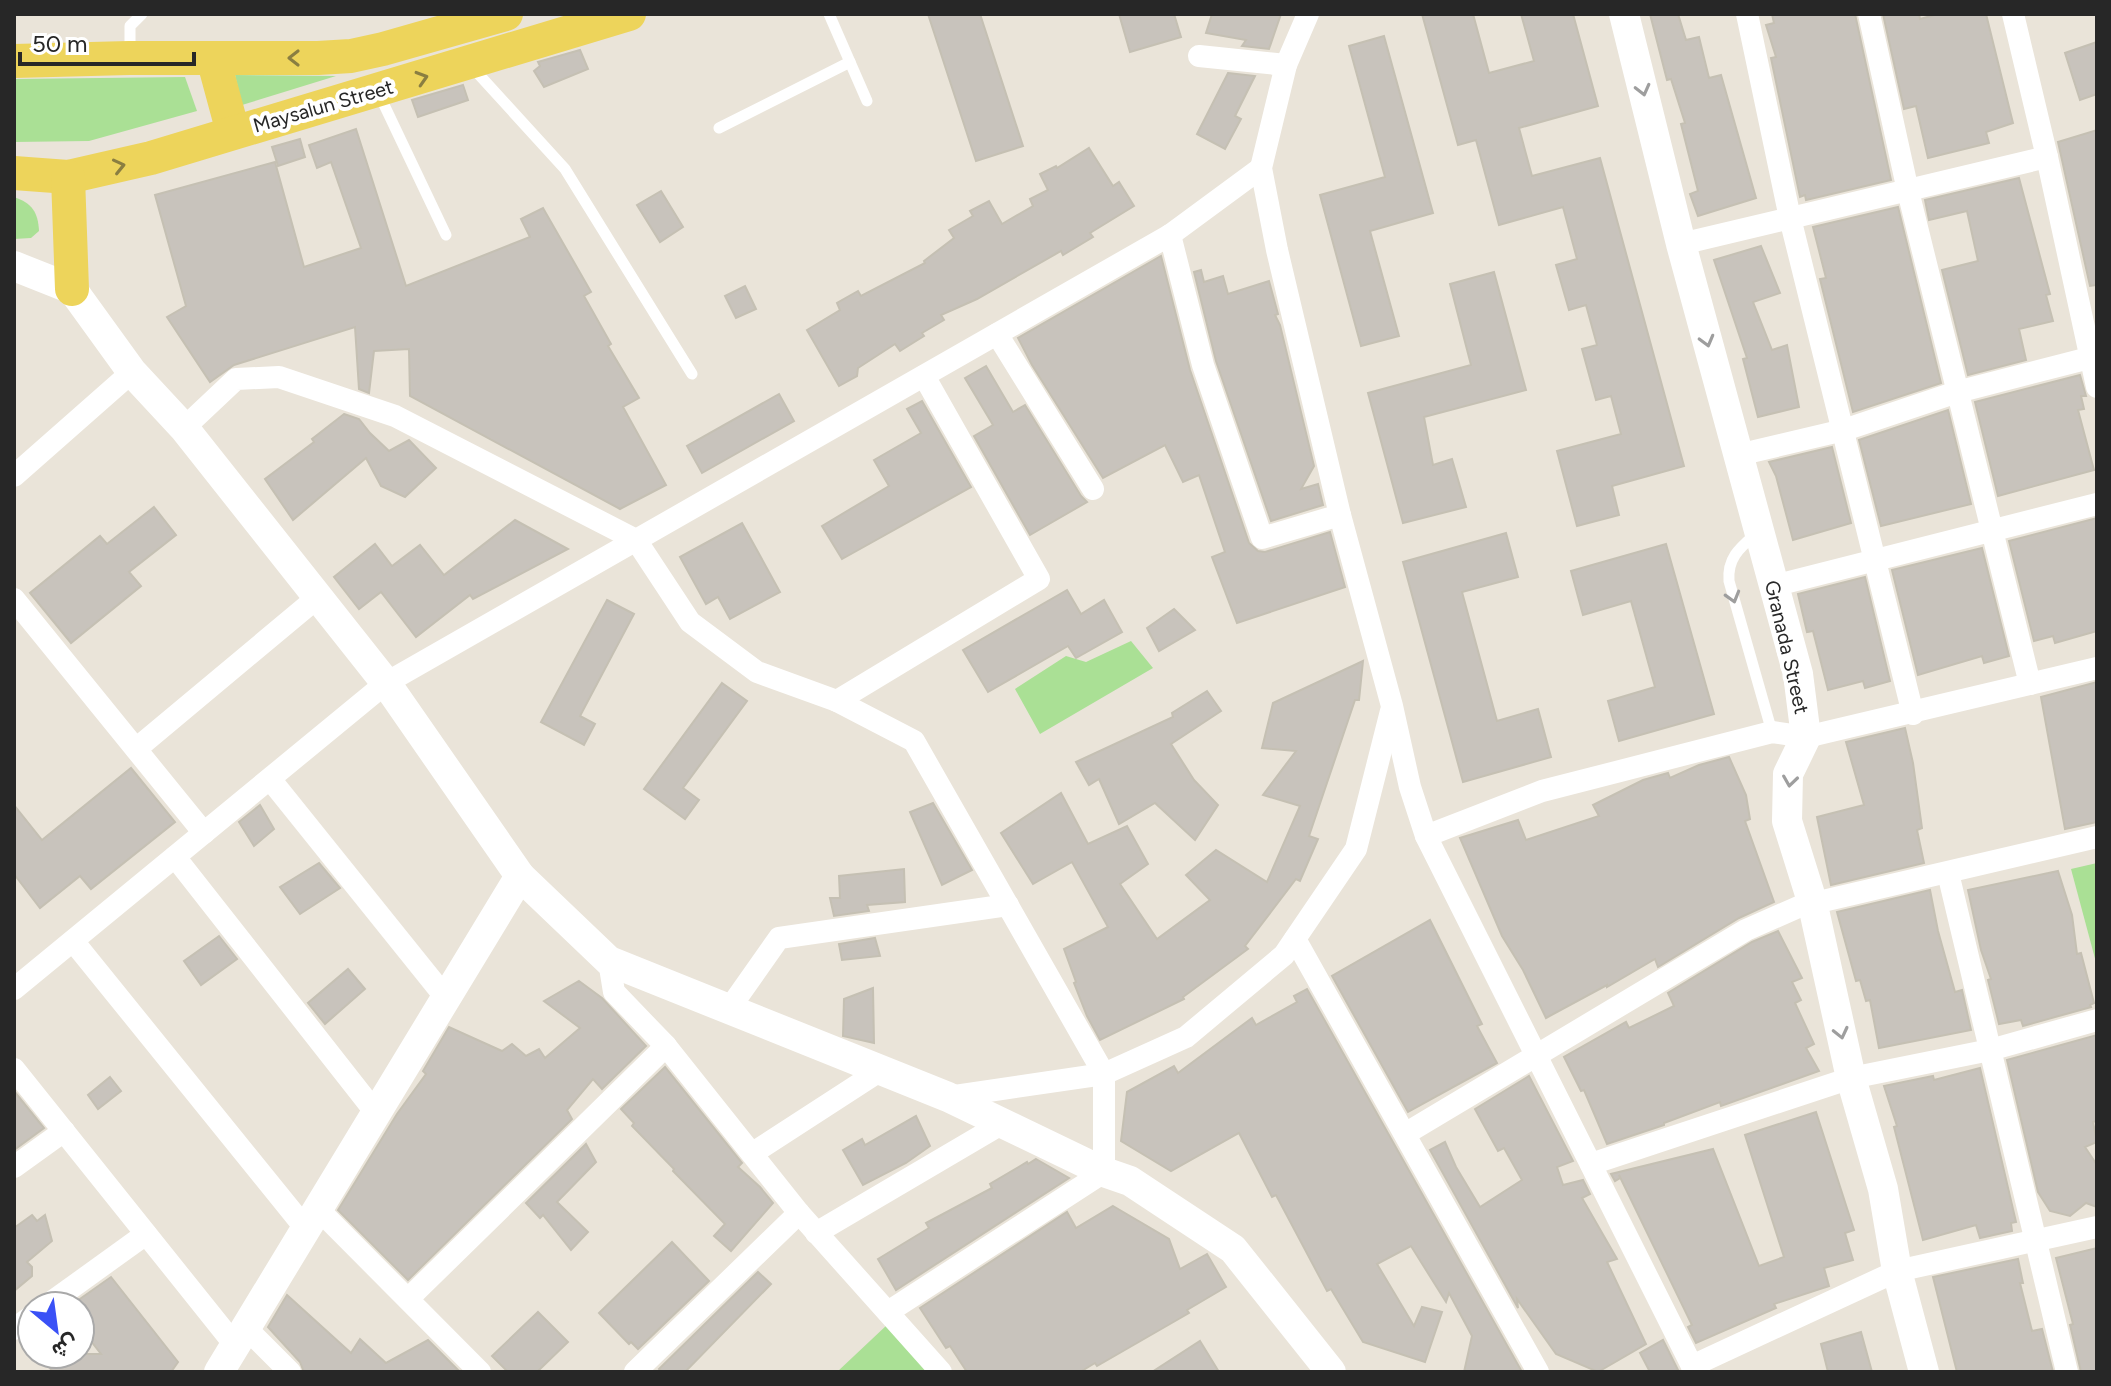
<svg xmlns="http://www.w3.org/2000/svg" width="2111" height="1386" viewBox="0 0 2111 1386" font-family="Figtree,Vazirmatn,sans-serif">
	<style>
		.green { fill: #aae095 }
		.building { fill: #c8c3bc; stroke: #c5c0b3; stroke-width: 2 }
		.lines { fill: none; stroke-linecap: round; stroke-linejoin: round }
		.lane { stroke: #fff; stroke-width: 11 }
		.street { stroke: #fff; stroke-width: 22 }
		.secondary { stroke: #fff; stroke-width: 30 }
		.primary { stroke: #edd45b; stroke-width: 34 }
		.oneway { stroke: #8a7e41 }
		.oneway2 { stroke: #9e9e9e }
		.labels { text-anchor: middle; stroke-width: 8; stroke-linejoin: round; paint-order: stroke }
		.street-label { font-size: 20px; fill: #272727; stroke: #fff }
	</style>
	<rect width="100%" height="100%" fill="#eae4d9"/>
	<!-- green -->
	<g class="green">
		<polygon points="235,75 336,76 242,105"/>
		<polygon points="185,77 197,111 89,141 14,142 14,79"/>
		<path d="M14 197C32 203 38 212 39 231L31 238 14 239Z"/>
		<polygon points="1131,641 1153,668 1040,734 1015,689 1066,656 1086,662"/>
		<polygon points="2097,863 2097,966 2071,869"/>
		<polygon points="888,1324 931,1372 837,1372"/>
	</g>
	<!-- building -->
	<g class="building">
		<polygon points="928,14 980,14 1023,146 976,161"/>
		<polygon points="1119,14 1174,14 1181,37 1130,52"/>
		<polygon points="1212,14 1281,14 1269,49 1242,46 1246,40 1206,33"/>
		<polygon points="1422,14 1473,14 1489,73 1534,61 1521,14 1573,14 1598,106 1519,128 1532,176 1600,158 1684,466 1612,486 1619,515 1577,526 1557,451 1621,434 1611,396 1596,400 1582,349 1597,345 1586,305 1569,310 1556,265 1577,259 1563,207 1499,225 1476,140 1458,145"/>
		<polygon points="1650,14 1678,14 1686,40 1699,37 1709,78 1721,75 1756,198 1698,216 1690,194 1698,191 1681,124 1685,123 1671,79 1667,80"/>
		<polygon points="1772,14 1855,14 1891,180 1806,200 1805,195 1800,197 1771,58 1776,57 1766,25 1774,23"/>
		<polygon points="1883,14 1919,14 1920,19 1938,14 1986,14 2013,123 1986,132 1989,143 1928,158 1916,106 1904,109"/>
		<polygon points="1384,36 1433,213 1370,231 1399,336 1361,346 1320,195 1385,177 1349,46"/>
		<polygon points="2097,42 2097,94 2080,100 2065,53"/>
		<polygon points="580,50 588,69 544,87 534,71 540,66 538,62"/>
		<polygon points="1228,73 1255,76 1235,116 1241,119 1225,149 1197,134"/>
		<polygon points="463,85 468,100 418,117 412,100"/>
		<polygon points="356,129 406,286 530,237 521,219 543,208 591,292 584,296 611,344 608,346 639,398 623,407 666,485 620,509 410,396 409,349 374,351 369,393 359,389 355,327 234,365 210,382 167,317 186,306 155,195 275,162 304,267 361,248 331,162 317,168 309,145"/>
		<polygon points="2097,130 2097,285 2090,286 2058,142"/>
		<polygon points="300,139 305,157 278,166 272,147"/>
		<polygon points="1089,148 1113,186 1119,182 1134,206 1090,233 1093,237 1063,255 1061,251 977,299 941,315 944,320 922,333 924,336 900,351 895,344 858,368 857,376 839,386 807,330 840,310 837,303 858,291 861,296 925,263 924,261 954,238 949,230 973,216 970,211 989,201 1002,224 1033,206 1030,199 1048,190 1040,174 1056,166 1057,168"/>
		<polygon points="2019,178 2050,294 2046,295 2053,321 2019,329 2026,360 1968,375 1942,270 1978,261 1967,211 1929,220 1925,200"/>
		<polygon points="661,191 683,227 660,242 637,205"/>
		<polygon points="1898,207 1941,383 1853,412 1820,279 1826,278 1813,227"/>
		<polygon points="1761,246 1780,293 1753,302 1772,350 1787,345 1799,407 1758,417 1743,359 1747,358 1714,260"/>
		<polygon points="1161,256 1190,370 1249,543 1258,551 1265,552 1330,532 1345,587 1237,623 1212,557 1225,552 1199,475 1183,482 1165,445 1103,478 1032,365 1018,338"/>
		<polygon points="1201,270 1204,282 1223,276 1228,294 1269,281 1278,314 1275,315 1280,325 1314,466 1301,489 1318,484 1323,505 1271,521 1216,361 1194,272"/>
		<polygon points="1494,272 1526,390 1424,417 1433,465 1452,459 1466,507 1403,523 1368,393 1471,365 1450,284"/>
		<polygon points="745,286 756,309 736,318 725,296"/>
		<polygon points="986,366 1013,412 1025,405 1081,496 1087,502 1030,535 974,436 993,425 965,378"/>
		<polygon points="2080,375 2086,396 2081,396 2084,409 2078,410 2094,470 1998,496 1975,402"/>
		<polygon points="779,394 794,421 702,473 687,446"/>
		<polygon points="922,401 971,487 842,559 822,526 889,486 874,460 921,433 907,409"/>
		<polygon points="1948,410 1971,504 1881,526 1859,440"/>
		<polygon points="344,414 359,419 370,433 389,451 409,440 436,468 405,497 381,486 366,458 293,520 265,479 314,442 312,439"/>
		<polygon points="1832,447 1851,523 1793,540 1776,476 1769,462"/>
		<polygon points="154,507 176,535 129,572 141,586 71,643 30,593 100,536 107,544"/>
		<polygon points="2097,518 2097,631 2055,643 2053,636 2034,641 2009,541"/>
		<polygon points="515,520 568,549 473,599 470,595 416,637 381,592 359,609 334,577 375,544 392,566 420,545 444,575"/>
		<polygon points="742,523 780,592 730,619 718,597 706,604 680,557"/>
		<polygon points="1506,533 1518,577 1462,592 1497,721 1538,709 1551,757 1463,782 1403,562"/>
		<polygon points="1666,544 1714,714 1619,741 1608,701 1655,687 1631,601 1583,615 1571,571"/>
		<polygon points="1982,548 2009,656 1984,663 1982,656 1918,675 1892,570"/>
		<polygon points="1865,577 1890,681 1865,688 1863,681 1828,690 1813,631 1807,632 1798,594"/>
		<polygon points="1067,590 1081,614 1104,600 1122,632 1076,658 1068,646 988,692 963,650"/>
		<polygon points="607,600 634,614 580,716 595,724 584,745 541,722"/>
		<polygon points="1174,609 1195,630 1159,651 1147,628"/>
		<polygon points="1363,661 1359,700 1355,700 1309,836 1318,839 1300,881 1296,879 1245,946 1248,949 1183,997 1184,999 1100,1040 1087,1016 1074,983 1076,982 1064,949 1108,927 1072,862 1033,884 1001,833 1061,793 1088,844 1127,826 1148,864 1120,884 1157,939 1210,900 1186,875 1216,850 1267,882 1300,806 1263,795 1296,751 1262,748 1273,703"/>
		<polygon points="2097,682 2097,822 2065,829 2041,697"/>
		<polygon points="722,683 747,701 683,788 699,800 685,819 644,789"/>
		<polygon points="1207,691 1221,711 1171,744 1194,780 1218,805 1195,840 1155,803 1119,824 1099,779 1089,785 1076,762 1173,717 1172,713"/>
		<polygon points="1905,728 1913,763 1922,828 1917,830 1924,863 1831,885 1817,817 1864,805 1846,742"/>
		<polygon points="1729,757 1746,795 1750,819 1745,821 1774,902 1739,918 1658,967 1655,959 1607,987 1607,985 1546,1018 1523,970 1502,936 1460,838 1518,820 1526,840 1599,816 1593,805 1643,780 1668,773 1670,778 1699,765"/>
		<polygon points="131,768 175,822 91,889 80,876 40,908 14,874 14,805 42,840"/>
		<polygon points="933,803 972,870 942,885 910,812"/>
		<polygon points="260,805 274,829 254,846 239,822"/>
		<polygon points="319,863 340,888 300,914 280,887"/>
		<polygon points="904,869 905,902 867,905 869,911 834,916 830,898 840,898 839,876"/>
		<polygon points="2058,871 2072,915 2077,954 2081,953 2094,1003 2090,1005 2091,1007 2023,1026 2021,1020 1999,1024 1988,980 1991,979 1981,950 1968,890"/>
		<polygon points="1930,890 1938,931 1955,992 1962,990 1971,1030 1879,1048 1870,1000 1866,1001 1860,980 1856,981 1837,912"/>
		<polygon points="1430,920 1482,1024 1477,1026 1497,1063 1408,1112 1332,976"/>
		<polygon points="1778,931 1802,978 1792,982 1801,1000 1795,1003 1814,1044 1806,1048 1819,1071 1721,1106 1720,1102 1664,1123 1664,1125 1607,1144 1584,1090 1581,1091 1564,1057 1626,1022 1629,1028 1674,1006 1668,993 1752,942"/>
		<polygon points="219,936 237,959 201,985 184,961"/>
		<polygon points="875,938 880,956 842,960 839,944"/>
		<polygon points="348,969 365,989 325,1024 308,1003"/>
		<polygon points="579,981 602,998 646,1046 602,1089 593,1079 567,1110 572,1119 408,1280 338,1210 397,1114 426,1074 423,1071 449,1027 502,1051 512,1044 526,1056 539,1049 545,1058 580,1028 544,1001"/>
		<polygon points="873,988 874,1043 843,1036 844,999"/>
		<polygon points="1307,989 1522,1372 1464,1372 1472,1336 1449,1293 1446,1302 1411,1246 1377,1264 1414,1326 1422,1307 1442,1312 1425,1362 1363,1342 1331,1289 1327,1291 1276,1195 1272,1197 1239,1133 1171,1171 1121,1141 1127,1092 1174,1066 1178,1073 1252,1018 1256,1025 1297,1002 1294,996"/>
		<polygon points="2097,1035 2097,1121 2093,1122 2097,1142 2085,1147 2097,1165 2097,1207 2086,1203 2070,1216 2050,1211 2038,1192 2007,1060"/>
		<polygon points="665,1067 742,1163 738,1167 760,1187 773,1203 731,1251 714,1236 725,1224 673,1171 674,1169 632,1126 634,1123 621,1109"/>
		<polygon points="1980,1068 2016,1222 2011,1223 2012,1231 1980,1238 1976,1225 1923,1240 1894,1127 1897,1126 1884,1086 1933,1076 1934,1080"/>
		<polygon points="1529,1076 1573,1161 1557,1167 1563,1185 1583,1180 1590,1194 1582,1198 1617,1259 1607,1262 1646,1344 1598,1372 1556,1354 1517,1299 1518,1308 1430,1150 1445,1142 1456,1167 1480,1207 1522,1180 1504,1148 1498,1151 1475,1109"/>
		<polygon points="110,1077 121,1091 98,1109 88,1095"/>
		<polygon points="14,1091 44,1128 14,1150"/>
		<polygon points="1816,1112 1854,1230 1845,1233 1853,1260 1824,1268 1829,1286 1774,1304 1776,1308 1696,1343 1688,1327 1692,1325 1619,1175 1620,1178 1615,1181 1611,1174 1713,1149 1759,1266 1784,1257 1745,1135"/>
		<polygon points="916,1116 930,1146 906,1163 863,1185 843,1150 862,1139 865,1145"/>
		<polygon points="586,1144 596,1162 557,1202 588,1232 571,1250 543,1215 540,1218 526,1203"/>
		<polygon points="1036,1159 1069,1178 896,1290 878,1259 929,1228 926,1223 992,1188 990,1184 1027,1162 1028,1164"/>
		<polygon points="1113,1206 1169,1239 1180,1269 1207,1254 1226,1287 1187,1310 1189,1313 1097,1366 1095,1363 1080,1372 967,1372 950,1346 946,1348 920,1308 1067,1212 1076,1228"/>
		<polygon points="32,1215 37,1221 45,1215 52,1241 27,1262 32,1267 32,1276 14,1291 14,1228"/>
		<polygon points="672,1242 709,1281 638,1349 631,1342 629,1344 599,1313"/>
		<polygon points="2097,1248 2097,1372 2081,1372 2070,1325 2073,1324 2056,1258"/>
		<polygon points="2018,1259 2023,1283 2020,1283 2032,1331 2042,1329 2053,1372 1957,1372 1933,1277"/>
		<polygon points="758,1272 771,1284 685,1372 662,1372 659,1369"/>
		<polygon points="111,1277 178,1362 171,1372 53,1372 39,1354 101,1354 80,1327 80,1306 70,1306"/>
		<polygon points="287,1295 351,1353 360,1339 386,1363 428,1340 460,1372 304,1372 300,1362 268,1327"/>
		<polygon points="538,1312 568,1342 537,1372 508,1372 492,1356"/>
		<polygon points="1861,1332 1872,1372 1828,1372 1821,1344"/>
		<polygon points="1663,1340 1679,1372 1650,1372 1640,1353"/>
		<polygon points="1200,1341 1219,1372 1152,1372"/>
	</g>
	<g class="lines">
		<!-- lane -->
		<g class="lane">
			<polyline points="829,14 867,101"/>
			<polyline points="130,53 130,26 142,14"/>
			<polyline points="472,67 565,169 692,374"/>
			<polyline points="378,92 446,235"/>
			<polyline points="719,128 850,62"/>
			<path d="M1758 532C1741 547 1727 557 1729 581L1772 732"/>
		</g>
		<!-- street -->
		<g class="street">
			<polyline points="1308,14 1286,65 1261,168 1277,250 1340,515 1392,706 1410,787 1426,836 1695,1372"/>
			<polyline points="1747,14 1790,218 1913,714"/>
			<polyline points="1869,14 1908,191 2030,684"/>
			<polyline points="2013,14 2047,157 2097,387"/>
			<polyline points="1199,56 1286,65"/>
			<polyline points="1170,235 1203,365 1262,538 1340,515"/>
			<polyline points="1681,244 2047,157"/>
			<polyline points="997,334 1093,489"/>
			<polyline points="184,428 236,379 279,377 395,416 636,540 690,622 757,672 837,701 914,741 1104,1074 1104,1172 888,1312"/>
			<polyline points="1738,455 1844,430 1957,392 2097,356"/>
			<polyline points="14,476 132,372"/>
			<polyline points="1773,586 2097,504"/>
			<polyline points="14,599 204,833"/>
			<polyline points="837,701 1039,579 924,376"/>
			<polyline points="136,749 318,597"/>
			<polyline points="270,779 446,998"/>
			<polyline points="1426,836 1542,791 1772,732 1806,737 2097,668"/>
			<polyline points="175,857 376,1113"/>
			<polyline points="1948,873 2067,1372"/>
			<polyline points="1810,904 2097,837"/>
			<polyline points="1295,939 1538,1372"/>
			<polyline points="73,941 306,1229"/>
			<polyline points="609,961 614,992 666,1046 799,1213 941,1372"/>
			<polyline points="14,989 386,683 1170,235 1261,168"/>
			<polyline points="729,1009 779,938 1008,905"/>
			<polyline points="14,1069 235,1345"/>
			<polyline points="948,1097 1104,1074 1186,1037 1284,955 1356,849 1391,711"/>
			<polyline points="1405,1134 1746,930 1812,901"/>
			<polyline points="753,1153 881,1070"/>
			<polyline points="1591,1164 1851,1078 1990,1050 2097,1020"/>
			<polyline points="14,1167 64,1131"/>
			<polyline points="318,1209 480,1372"/>
			<polyline points="816,1233 1003,1123"/>
			<polyline points="408,1299 666,1046"/>
			<polyline points="46,1306 146,1234"/>
			<polyline points="246,1328 290,1372"/>
			<polyline points="14,1329 32,1316"/>
			<polyline points="1692,1366 1897,1271 2097,1227"/>
			<polyline points="635,1372 799,1213"/>
		</g>
		<!-- secondary -->
		<g class="secondary">
			<polyline points="1624,14 1681,244 1798,674 1806,737 1788,774 1787,821 1812,901 1851,1078 1883,1189 1897,1271 1924,1372"/>
			<polyline points="14,266 72,289 132,372 184,428 386,683 520,876 609,961 948,1097 1104,1172 1130,1181 1233,1249 1331,1372"/>
			<polyline points="219,1372 520,876"/>
		</g>
		<!-- primary -->
		<g class="primary">
			<polyline points="213,58 233,132"/>
			<polyline points="14,61 129,58 318,58 351,56 383,49 506,14"/>
			<polyline points="14,173 68,177 151,158 629,14"/>
			<polyline points="68,177 72,289"/>
		</g>
	</g>
	<!-- one-way arrows -->
	<defs><path id="oneway-chevron" d="M-2-3.5L2.5 0L-2 3.5" fill="none" stroke-width="1.6" stroke-linecap="round" stroke-linejoin="round" transform="scale(2)"/></defs>
	<g class="oneway">
		<use href="#oneway-chevron" transform="translate(294 58) rotate(-180)"/>
		<use href="#oneway-chevron" transform="translate(422 78) rotate(-17)"/>
		<use href="#oneway-chevron" transform="translate(119 166) rotate(-13)"/>
	</g>
	<g class="oneway2">
		<use href="#oneway-chevron" transform="translate(1643 90) rotate(76)"/>
		<use href="#oneway-chevron" transform="translate(1707 341) rotate(75)"/>
		<use href="#oneway-chevron" transform="translate(1733 597) rotate(74)"/>
		<use href="#oneway-chevron" transform="translate(1790 781) rotate(98)"/>
		<use href="#oneway-chevron" transform="translate(1841 1033) rotate(77)"/>
	</g>
	<g class="labels">
		<!-- street labels -->
		<g class="street-label">
			<text transform="translate(323 106) rotate(-16)" y="7">Maysalun Street</text>
			<text transform="translate(1787 647) rotate(77)" y="7">Granada Street</text>
		</g>
	</g>
	<!-- border -->
	<rect width="2111" height="1386" fill="none" stroke="#272727" stroke-width="32"/>
	<!-- north arrow -->
	<g transform="translate(56 1330) rotate(151)"><circle r="38" fill="#ffffff" stroke="#a9a9a9" stroke-width="2"/>
	<path d="M0-6L14 30L0 20L-14 30Z" fill="#3a51f6"/>
	<text y="-12" font-size="22" font-weight="bold" text-anchor="middle" fill="#272727">ش</text>
	</g>
	<!-- scale -->
	<path d="M20 52v12h174v-12" fill="none" stroke="#272727" stroke-width="4"/>
	<text x="32" y="52" font-size="24" fill="#272727" stroke="#ffffff" stroke-width="6" paint-order="stroke">50 m</text>
</svg>
